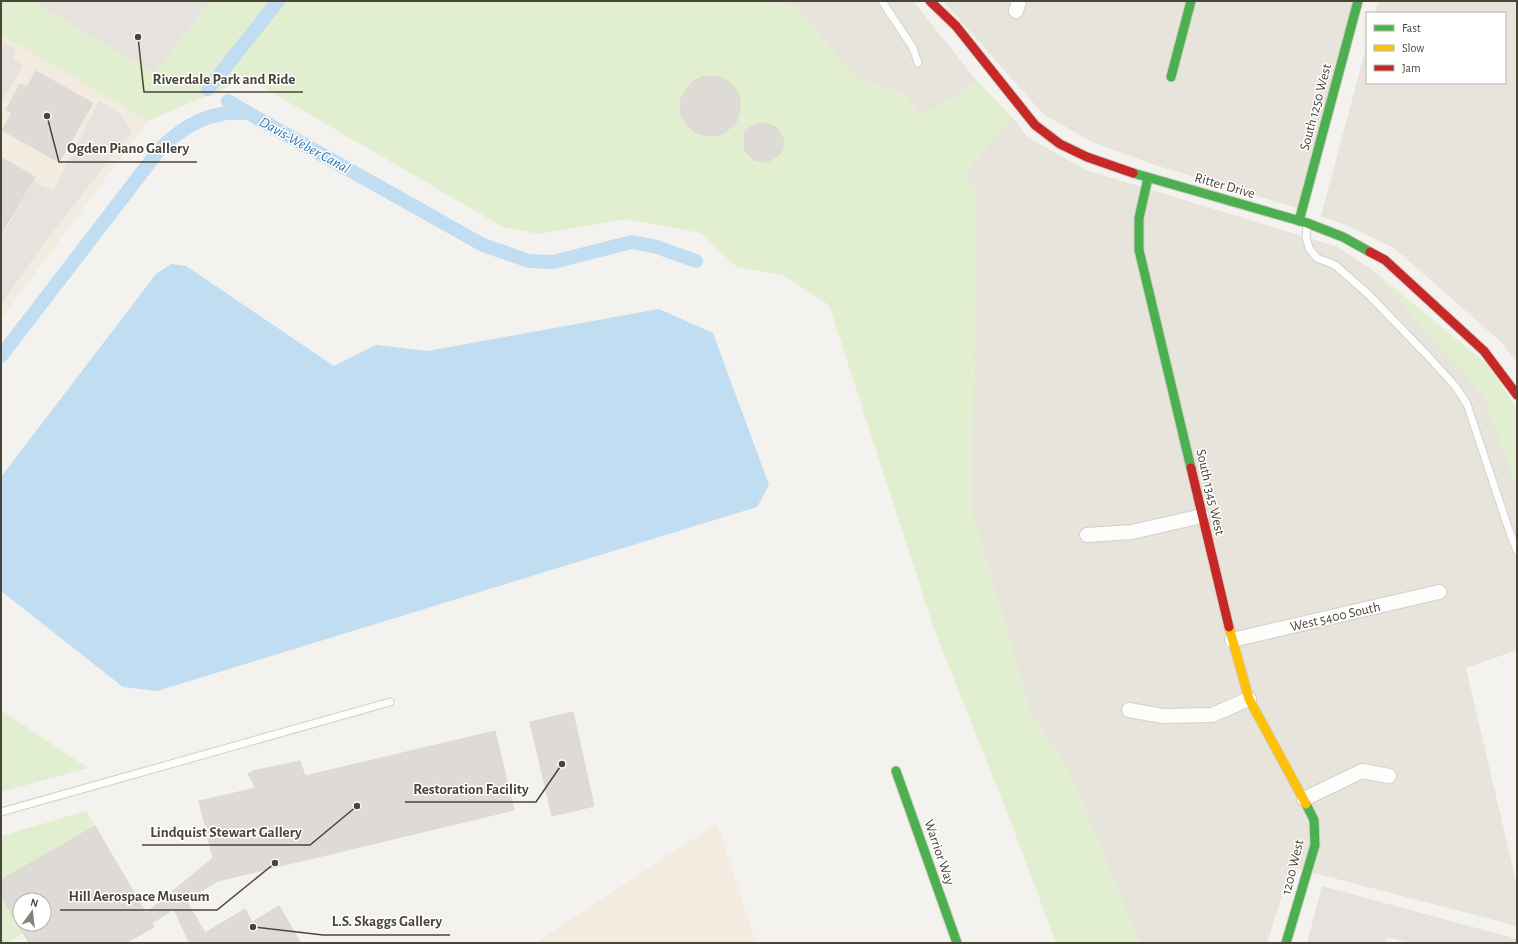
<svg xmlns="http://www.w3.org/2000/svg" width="1518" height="944" viewBox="0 0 1518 944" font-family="'Alegreya Sans',sans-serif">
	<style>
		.residential { fill: #e7e4dc }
		.commercial { fill: #f3ebdf }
		.green { fill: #e1eecf }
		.parking { fill: #e6e3df }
		.water { fill: #c0ddf1 }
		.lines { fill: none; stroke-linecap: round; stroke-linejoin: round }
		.canal { stroke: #c0ddf1; stroke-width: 14 }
		.building { fill: #dedbd6; stroke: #dcd9d4; fill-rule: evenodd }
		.lane-casing { stroke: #d2d0cb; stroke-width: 9 }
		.street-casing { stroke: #d2d0cb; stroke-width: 16 }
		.fast-casing { stroke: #d3cfc5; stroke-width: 11 }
		.slow-casing { stroke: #d3cfc5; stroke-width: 11 }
		.jam-casing { stroke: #d3cfc5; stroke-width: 11 }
		.lane { stroke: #fdfdfc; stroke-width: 7 }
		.street { stroke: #fdfdfc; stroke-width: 14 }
		.fast { stroke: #4caf50; stroke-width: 9 }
		.slow { stroke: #ffc107; stroke-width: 9 }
		.jam { stroke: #c62828; stroke-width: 9 }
		.labels { text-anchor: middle; stroke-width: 3; stroke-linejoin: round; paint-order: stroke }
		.street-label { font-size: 14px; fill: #4b4439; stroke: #fff }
		.water-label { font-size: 15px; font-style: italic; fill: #2e7ab2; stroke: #fff }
		.leader { fill: none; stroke: #4b4439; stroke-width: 1.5 }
		.callout-dot { fill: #4b4439; stroke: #fff; stroke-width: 1.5 }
		.callout-label { font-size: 15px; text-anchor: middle; font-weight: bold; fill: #4b4439; stroke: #fff; stroke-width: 3; stroke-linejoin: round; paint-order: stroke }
	</style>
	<rect width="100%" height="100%" fill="#f4f2ee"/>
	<!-- residential -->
	<g class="residential">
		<polygon points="759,1 913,1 977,81 923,116 899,91 857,79 795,6"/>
		<polygon points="943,1 1359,1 1304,210 1155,165 1092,142 1043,114"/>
		<polygon points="1378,1 1517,1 1517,363 1501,342 1394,248 1346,225 1321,216 1367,44 1367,83 1505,83 1505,13 1375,13"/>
		<polygon points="1011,116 1029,138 1086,170 1338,247 1371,269 1484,396 1517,487 1517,650 1466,668 1517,886 1517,926 1291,867 1267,943 1140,943 1071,776 1030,711 971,508 977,194 964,173 996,137"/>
	</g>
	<!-- commercial -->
	<g class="commercial">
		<polygon points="1,35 148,121 1,319"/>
		<polygon points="717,823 756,943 535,943 537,942"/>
	</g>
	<!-- green -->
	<g class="green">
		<polygon points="1,1 33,1 154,73 210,1 759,1 795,6 857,79 899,91 923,116 977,81 1011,116 996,137 964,173 977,194 971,508 1030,711 1071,776 1140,943 1056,943 1013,828 933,626 829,305 783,275 737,267 700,233 627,219 539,234 503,227 247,78 148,121 1,35"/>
		<polygon points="1371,269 1488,365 1517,409 1517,487 1484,396"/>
		<polygon points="2,711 88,768 1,792"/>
		<polygon points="86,811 95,826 1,880 1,836"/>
		<polygon points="1,896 23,933 8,943 1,943"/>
	</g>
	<!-- parking -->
	<g class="parking">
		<polygon points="33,1 210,1 154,73"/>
		<polygon points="5,43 17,50 13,58 23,65 1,103 1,50"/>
		<polygon points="99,101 120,113 132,131 44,243 1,305 1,239 33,181 53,191"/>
		<polygon points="1322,886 1517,939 1517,943 1411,943 1387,937 1385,943 1307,943"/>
	</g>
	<!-- water -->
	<polygon class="water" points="171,264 186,266 334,366 376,345 428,351 659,309 713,333 769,485 757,507 157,691 123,687 1,591 1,477 156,274"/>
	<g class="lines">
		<!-- canal -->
		<g class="canal">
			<polyline points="208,89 278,1"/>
			<polyline points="228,101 248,113"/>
			<path d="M1 356 160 149C178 131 197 118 222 114 230 112 239 113 248 113L483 245 529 261 553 262 632 242 657 247 696 261"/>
		</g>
	</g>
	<!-- building -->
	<g class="building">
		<polygon points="36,71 93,103 59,162 2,130 12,113 6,110 20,84 27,87"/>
		<polygon points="711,76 720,77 729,82 736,90 740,99 740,109 736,123 724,133 715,136 705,135 695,132 688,126 682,117 680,107 681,98 686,89 692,82 701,77"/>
		<polygon points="764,123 776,127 783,138 784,145 782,151 778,156 767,162 754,160 745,151 744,144 745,130 757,124"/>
		<polygon points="1,157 35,177 1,234"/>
		<polygon points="573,712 594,806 552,816 530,722"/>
		<path d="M495 731 514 810 218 881 186 900 205 933 245 909 252 922 279 906 301 943H188L189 942 174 909 152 923 154 927 126 943H29L1 896V880L95 826 146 913 213 858 199 801 256 788 248 774 253 771 300 761 305 776ZM20 900H44V924H20Z"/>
	</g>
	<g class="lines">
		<defs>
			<g id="lane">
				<polyline points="882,1 913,48 918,63"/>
				<polyline points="1307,225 1306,237 1309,248 1317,258 1335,265 1368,294 1427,355 1456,387 1467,404 1509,530 1517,551"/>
				<polyline points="1,812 390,702"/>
			</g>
			<g id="street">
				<polyline points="1016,11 1019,1"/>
				<polyline points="1087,535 1132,532 1202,516"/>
				<polyline points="1232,640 1439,592"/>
				<polyline points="1129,710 1163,716 1212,715 1249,699"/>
				<polyline points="1304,799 1362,771 1389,776"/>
			</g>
			<g id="fast">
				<polyline points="1171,77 1191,1"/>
				<polyline points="1133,173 1307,223 1343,237 1370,252"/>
				<polyline points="1148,178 1139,218 1139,250 1191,468"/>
				<polyline points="1299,221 1358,1"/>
				<polyline points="896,771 957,943"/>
				<polyline points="1286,943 1315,845 1314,820 1306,804"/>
			</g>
			<polyline id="slow" points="1229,627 1249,699 1306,804"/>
			<g id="jam">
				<polyline points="930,1 956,26 1035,125 1060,144 1087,157 1133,173"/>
				<polyline points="1370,252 1385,260 1484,351 1517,395"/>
				<polyline points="1191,468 1229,627"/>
			</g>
		</defs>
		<!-- lane casing -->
		<use href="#lane" class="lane-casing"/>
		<!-- street casing -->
		<use href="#street" class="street-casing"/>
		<!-- fast casing -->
		<use href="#fast" class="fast-casing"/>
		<!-- slow casing -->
		<use href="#slow" class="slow-casing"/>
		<!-- jam casing -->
		<use href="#jam" class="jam-casing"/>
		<!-- lane -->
		<use href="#lane" class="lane"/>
		<!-- street -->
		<use href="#street" class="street"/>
		<!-- fast -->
		<use href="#fast" class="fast"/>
		<!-- slow -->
		<use href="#slow" class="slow"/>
		<!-- jam -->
		<use href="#jam" class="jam"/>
	</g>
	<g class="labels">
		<!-- street labels -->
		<g class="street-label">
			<text transform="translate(1315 107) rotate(-75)" y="5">South 1250 West</text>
			<text transform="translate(1225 185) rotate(16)" y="5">Ritter Drive</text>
			<text transform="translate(1211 492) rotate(77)" y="5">South 1345 West</text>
			<text transform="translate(1335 616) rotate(-13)" y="5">West 5400 South</text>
			<text transform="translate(940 852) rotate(71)" y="5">Warrior Way</text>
			<text transform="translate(1292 867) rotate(-76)" y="5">1200 West</text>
		</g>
		<!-- water labels -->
		<g class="water-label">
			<text transform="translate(305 145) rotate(29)" y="5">Davis-Weber Canal</text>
		</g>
	</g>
	<!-- callouts -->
	<path class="leader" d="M138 37L144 92H303M47 116L59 162H197M562 764L536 802H405M357 806L310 845H142M275 863L217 910H60M253 927L323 935H450"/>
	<g class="callout-dot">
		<circle cx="138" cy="37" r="4"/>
		<circle cx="47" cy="116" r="4"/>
		<circle cx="562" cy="764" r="4"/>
		<circle cx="357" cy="806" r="4"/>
		<circle cx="275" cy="863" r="4"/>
		<circle cx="253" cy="927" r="4"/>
	</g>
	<g class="callout-label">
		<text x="224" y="84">Riverdale Park and Ride</text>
		<text x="128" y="153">Ogden Piano Gallery</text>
		<text x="471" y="794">Restoration Facility</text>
		<text x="226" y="837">Lindquist Stewart Gallery</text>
		<text x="139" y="901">Hill Aerospace Museum</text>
		<text x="387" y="926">L.S. Skaggs Gallery</text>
	</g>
	<!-- border -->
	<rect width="1518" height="944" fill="none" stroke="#4b4439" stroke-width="4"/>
	<!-- legend -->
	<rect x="1366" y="12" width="140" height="72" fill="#ffffff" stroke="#b7b4b0"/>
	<rect x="1374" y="25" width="20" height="6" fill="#4caf50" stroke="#b7b4b0"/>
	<text x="1402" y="32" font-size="12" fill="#4b4439">Fast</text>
	<rect x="1374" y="45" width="20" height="6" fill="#ffc107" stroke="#b7b4b0"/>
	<text x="1402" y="52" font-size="12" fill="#4b4439">Slow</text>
	<rect x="1374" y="65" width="20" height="6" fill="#c62828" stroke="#b7b4b0"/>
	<text x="1402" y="72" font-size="12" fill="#4b4439">Jam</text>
	<!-- north arrow -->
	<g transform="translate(32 912) rotate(15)"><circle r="19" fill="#ffffff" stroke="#b7b4b0"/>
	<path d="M0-3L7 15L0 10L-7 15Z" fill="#868178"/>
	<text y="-6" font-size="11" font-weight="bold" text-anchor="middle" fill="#4b4439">N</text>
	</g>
</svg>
